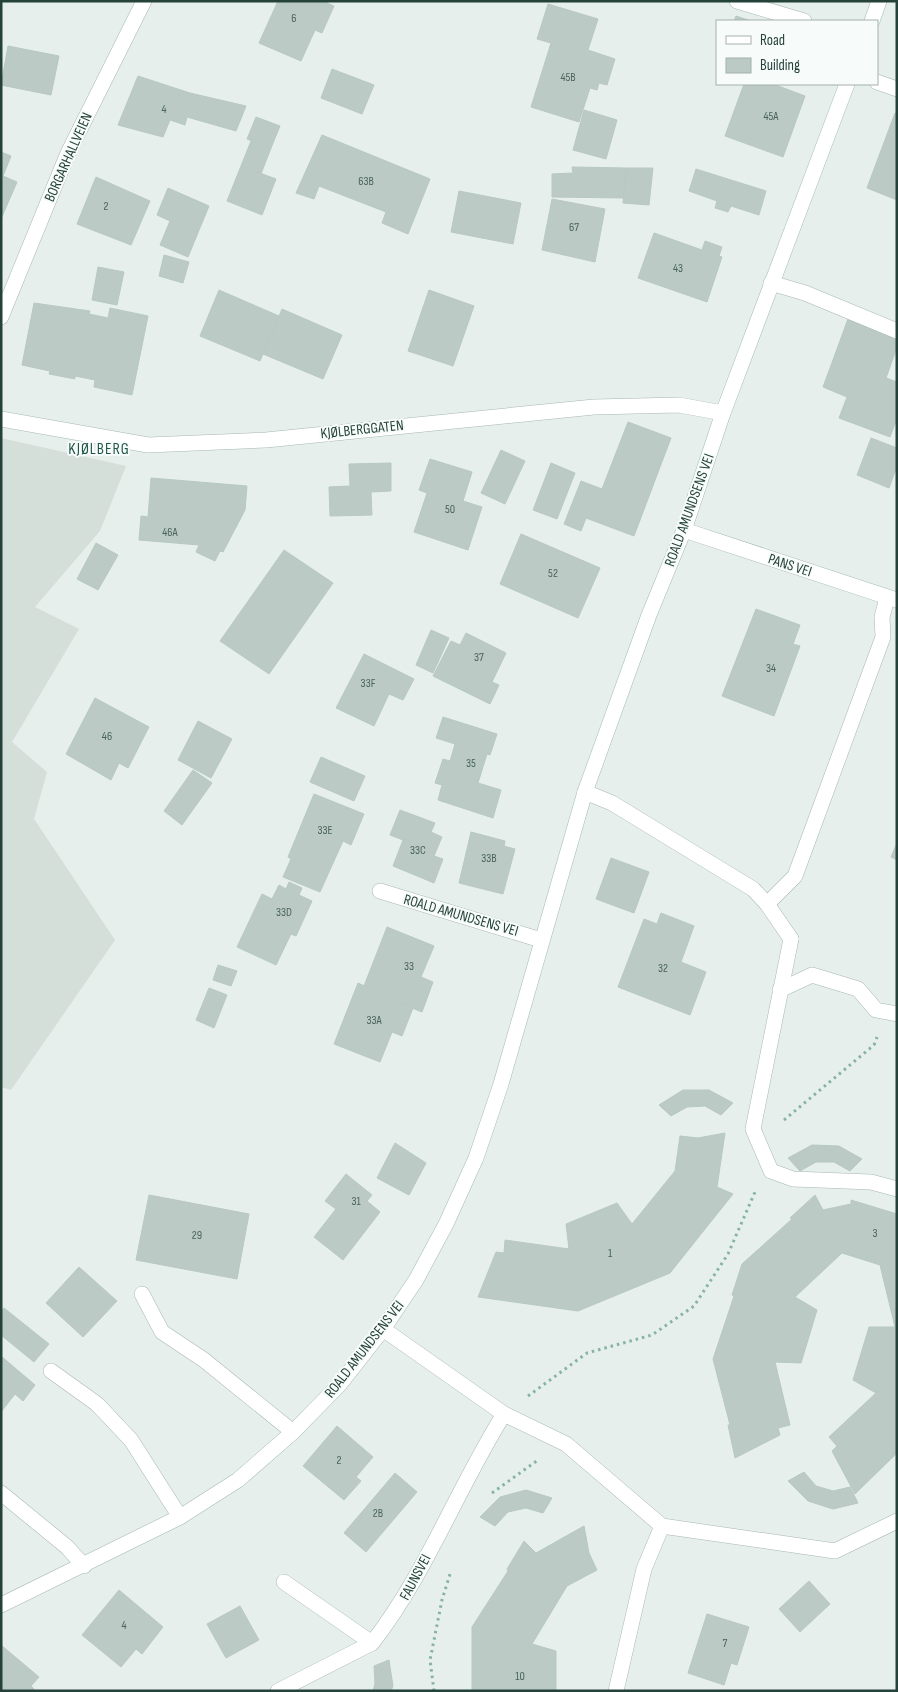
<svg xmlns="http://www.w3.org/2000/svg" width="898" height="1692" viewBox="0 0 898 1692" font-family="'Sofia Sans Condensed',sans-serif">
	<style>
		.built { fill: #d4dfda }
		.building { fill: #bbcac4; stroke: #b8c9c2 }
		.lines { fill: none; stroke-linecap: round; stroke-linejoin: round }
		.lane-casing { stroke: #a8b8b2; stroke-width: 16 }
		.street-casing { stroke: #a8b8b2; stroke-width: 16 }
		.secondary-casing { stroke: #a4bbb3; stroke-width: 16 }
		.path { stroke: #86b3a5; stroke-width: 3; stroke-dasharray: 2.5 4; stroke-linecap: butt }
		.lane { stroke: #fff; stroke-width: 15 }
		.street { stroke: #fff; stroke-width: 15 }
		.secondary { stroke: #fff; stroke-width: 15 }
		.labels { text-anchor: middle; stroke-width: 4; stroke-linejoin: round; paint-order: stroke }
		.number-label { font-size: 12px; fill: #4a645c }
		.street-label { font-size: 15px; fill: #24423a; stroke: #f7fbf9 }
		.neighbourhood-label { font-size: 16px; letter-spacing: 1px; fill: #1f5548; stroke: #f7fbf9 }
	</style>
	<rect width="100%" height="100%" fill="#e6efeb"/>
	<!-- built -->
	<polygon class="built" points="1,438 126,466 100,531 35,607 79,629 12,742 47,772 34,819 115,940 11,1090 1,1087"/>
	<!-- building -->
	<g class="building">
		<polygon points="278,1 328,1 327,3 334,6 322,33 315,30 301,61 259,43"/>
		<polygon points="548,4 598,19 588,50 615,59 607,85 599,83 597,90 590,88 579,122 531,107 551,43 537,39"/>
		<polygon points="736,16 751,21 734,21"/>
		<polygon points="8,46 59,56 51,95 1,85"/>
		<polygon points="332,69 374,85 362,114 321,98"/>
		<polygon points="138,76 190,93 246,106 236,131 187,117 185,125 170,120 163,137 118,125"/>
		<polygon points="744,84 773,84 805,96 783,157 725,136"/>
		<polygon points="584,110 617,120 606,159 573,150"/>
		<polygon points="895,113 897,114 897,200 867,188"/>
		<polygon points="256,117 280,126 271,148 247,139"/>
		<polygon points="322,135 430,179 408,234 382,223 386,212 319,186 314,199 296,193"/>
		<polygon points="251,141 271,148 261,174 241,166"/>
		<polygon points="1,152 11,156 3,176 17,182 1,219"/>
		<polygon points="241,166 276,179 262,215 227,201"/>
		<polygon points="572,167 626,168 624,198 552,197 552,174 573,173"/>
		<polygon points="626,168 653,168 649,205 623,203"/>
		<polygon points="696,169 766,191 759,215 731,206 728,212 715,208 717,201 689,191"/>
		<polygon points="96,177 150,201 131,245 77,224"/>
		<polygon points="168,188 209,206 188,257 160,245 170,221 157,215"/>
		<polygon points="459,191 521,203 513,244 451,232"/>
		<polygon points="552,199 605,209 595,262 542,250"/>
		<polygon points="654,233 702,250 705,241 722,247 719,256 722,257 707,302 638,278"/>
		<polygon points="164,255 189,262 183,283 159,276"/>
		<polygon points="98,267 124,272 117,305 92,300"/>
		<polygon points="219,290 279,316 260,361 200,336"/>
		<polygon points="429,290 474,306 453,366 408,351"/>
		<polygon points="34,303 90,311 89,314 108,318 110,308 148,316 132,395 94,387 95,380 75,376 75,379 49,374 50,371 22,365"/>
		<polygon points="282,309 342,335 323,379 263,354"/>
		<polygon points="848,319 897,336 897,347 886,378 897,382 897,418 890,437 839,418 847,397 823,387"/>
		<polygon points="628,422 671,438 634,536 586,518 581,531 564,524 581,481 602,489"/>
		<polygon points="871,438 897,448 897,466 889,488 857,475"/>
		<polygon points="501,450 525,461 505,504 481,493"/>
		<polygon points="430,459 472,472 463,501 482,507 468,550 414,532 427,493 419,490"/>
		<polygon points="391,463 391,491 371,492 372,515 330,516 329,487 350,486 349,464"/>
		<polygon points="551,463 575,473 557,519 533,510"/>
		<polygon points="151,478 247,486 245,510 223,552 220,551 215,561 196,552 199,545 139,540 141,516 148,517"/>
		<polygon points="521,534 600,568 578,618 500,584"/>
		<polygon points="96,543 118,555 98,590 77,579"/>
		<polygon points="284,550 333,583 269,674 220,641"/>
		<polygon points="756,609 800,625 793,644 800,646 774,716 722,696"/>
		<polygon points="431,630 449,638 433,673 416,665"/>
		<polygon points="466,633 506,653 492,682 499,685 490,704 433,676 451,641 460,645"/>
		<polygon points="364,654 414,679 403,700 389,694 374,726 336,708"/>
		<polygon points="95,698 149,727 128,768 119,763 111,780 66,754"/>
		<polygon points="443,717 497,734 490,755 487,754 478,783 501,790 493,818 438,800 442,785 435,783 443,759 450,761 455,744 436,738"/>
		<polygon points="198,721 232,739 211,778 178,760"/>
		<polygon points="321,757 365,776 354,801 310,782"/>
		<polygon points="193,770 212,783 182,825 164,811"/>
		<polygon points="314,794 364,814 351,845 343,841 320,892 283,877 291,859 288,857"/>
		<polygon points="400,810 435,823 431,832 442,837 434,856 443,859 434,883 393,866 403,840 390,835"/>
		<polygon points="471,832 505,841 504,846 515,849 503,894 459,883"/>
		<polygon points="897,843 897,860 891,857"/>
		<polygon points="611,858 649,872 634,913 596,899"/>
		<polygon points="289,882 302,888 299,895 312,901 296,936 291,934 276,965 237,947 262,894 272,899 279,885 286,889"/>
		<polygon points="661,913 694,926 681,962 706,972 690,1015 618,987 644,919 657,924"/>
		<polygon points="387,927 434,946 421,977 433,982 422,1012 385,997 385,994 364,986"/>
		<polygon points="218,965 237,971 231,986 213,980"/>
		<polygon points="358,983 413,1008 402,1036 392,1032 380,1062 334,1044"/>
		<polygon points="209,988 227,995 214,1028 196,1020"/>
		<polygon points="683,1090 709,1090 733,1103 721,1115 705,1106 687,1107 671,1116 659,1105"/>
		<polygon points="725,1133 717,1187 733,1194 670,1273 578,1311 478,1297 496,1252 504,1253 505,1240 569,1249 566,1224 617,1203 632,1224 675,1171 680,1136 698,1138"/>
		<polygon points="395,1143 426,1163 409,1195 377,1178"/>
		<polygon points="812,1145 839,1146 862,1159 850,1171 834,1162 816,1162 800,1171 788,1158"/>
		<polygon points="346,1174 372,1195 367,1201 380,1212 343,1260 314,1237 336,1209 325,1201"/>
		<polygon points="149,1195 249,1214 237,1279 136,1260"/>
		<polygon points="815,1195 823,1210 851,1204 851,1200 897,1214 897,1453 855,1494 832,1451 837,1446 829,1437 876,1393 853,1380 869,1327 895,1327 880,1265 842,1253 795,1297 817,1310 801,1363 775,1362 790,1425 778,1428 780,1435 735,1458 728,1425 730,1425 713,1359 734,1296 732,1295 742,1264 792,1219 790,1218"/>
		<polygon points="79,1267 117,1301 83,1337 46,1303"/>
		<polygon points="4,1308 49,1344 34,1362 1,1335 1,1311"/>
		<polygon points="1,1356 35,1385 23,1401 15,1394 1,1412"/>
		<polygon points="337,1426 373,1457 356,1477 361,1481 344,1500 303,1466"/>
		<polygon points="804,1472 816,1486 833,1491 850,1487 858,1503 833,1509 808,1501 788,1481"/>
		<polygon points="395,1473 417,1492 366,1552 344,1533"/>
		<polygon points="526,1490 552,1498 543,1513 526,1508 508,1512 495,1526 480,1517 500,1497"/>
		<polygon points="584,1526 589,1553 597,1570 567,1586 532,1644 556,1651 556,1691 472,1691 472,1627 508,1571 507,1569 524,1541 536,1553"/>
		<polygon points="809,1581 830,1604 800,1632 779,1609"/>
		<polygon points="119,1590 163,1627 142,1654 136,1649 121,1667 82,1635"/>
		<polygon points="240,1606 259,1640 226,1658 207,1624"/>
		<polygon points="707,1614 749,1627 737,1665 731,1663 724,1685 688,1673"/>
		<polygon points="1,1645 39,1677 31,1686 36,1691 1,1691"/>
		<polygon points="389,1660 393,1686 391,1691 373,1691 375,1684 374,1666"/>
	</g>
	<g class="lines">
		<defs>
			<g id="lane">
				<polyline points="737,1 804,21"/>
				<polyline points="877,82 897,89"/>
				<polyline points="771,283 805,293 897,331"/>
				<polyline points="767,904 795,876 883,637 882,617 887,598"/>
				<polyline points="791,939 753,1129 771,1171 793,1179 871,1182 897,1189"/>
				<polyline points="780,990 812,975 858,989 876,1010 897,1014"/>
				<polyline points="142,1294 162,1332 204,1360 293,1432"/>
				<polyline points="51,1371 97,1404 131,1440 180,1517"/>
				<polyline points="1,1493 67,1547 84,1566"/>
				<polyline points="278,1691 372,1643"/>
			</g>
			<g id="street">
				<polyline points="1,317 68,153 144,1"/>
				<polyline points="1,419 148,445 266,440 594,407 679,405 723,413"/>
				<polyline points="684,530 897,600"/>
				<polyline points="585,792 612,803 753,889 767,904 791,939"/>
				<polyline points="380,891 541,940"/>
				<polyline points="504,1414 566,1444 662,1526 644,1569 616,1691"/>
				<polyline points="662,1526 835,1551 897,1521"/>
				<path d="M284 1582 372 1643C426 1574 457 1489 504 1414L383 1329"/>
			</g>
			<g id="secondary">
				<polyline points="872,21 879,1"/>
				<polyline points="1,1605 180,1517 238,1480 293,1432 339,1385 383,1329 416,1280 446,1224 476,1158 501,1084 585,792 649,615 684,530 723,413 847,84"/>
			</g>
		</defs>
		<!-- lane casing -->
		<use href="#lane" class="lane-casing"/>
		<!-- street casing -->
		<use href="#street" class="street-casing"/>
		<!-- secondary casing -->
		<use href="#secondary" class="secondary-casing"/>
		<!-- path -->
		<g class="path">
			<polyline points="784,1120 874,1045 877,1037"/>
			<polyline points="528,1396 587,1353 652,1335 694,1306 728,1254 755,1192"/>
			<polyline points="492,1493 538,1460"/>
			<polyline points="434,1691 430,1660 442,1600 450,1574"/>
		</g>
		<!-- lane -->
		<use href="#lane" class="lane"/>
		<!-- street -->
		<use href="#street" class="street"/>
		<!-- secondary -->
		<use href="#secondary" class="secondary"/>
	</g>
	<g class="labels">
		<!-- number labels -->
		<g class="number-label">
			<text x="294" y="22">6</text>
			<text x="568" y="81">45B</text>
			<text x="164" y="113">4</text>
			<text x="771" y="120">45A</text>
			<text x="366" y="185">63B</text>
			<text x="106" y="210">2</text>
			<text x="574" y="231">67</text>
			<text x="678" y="272">43</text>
			<text x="450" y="513">50</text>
			<text x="170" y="536">46A</text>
			<text x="553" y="577">52</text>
			<text x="479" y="661">37</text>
			<text x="771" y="672">34</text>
			<text x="368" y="687">33F</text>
			<text x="107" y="740">46</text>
			<text x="471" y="767">35</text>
			<text x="325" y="834">33E</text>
			<text x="418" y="854">33C</text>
			<text x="489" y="862">33B</text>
			<text x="284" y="916">33D</text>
			<text x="409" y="970">33</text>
			<text x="663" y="972">32</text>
			<text x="374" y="1024">33A</text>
			<text x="356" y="1205">31</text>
			<text x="875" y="1237">3</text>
			<text x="197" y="1239">29</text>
			<text x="610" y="1257">1</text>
			<text x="339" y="1464">2</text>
			<text x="378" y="1517">2B</text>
			<text x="124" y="1629">4</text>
			<text x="725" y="1647">7</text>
			<text x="520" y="1680">10</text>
		</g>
		<!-- street labels -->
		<g class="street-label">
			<text transform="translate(68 157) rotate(-66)" y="5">BORGARHALLVEIEN</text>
			<text transform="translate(362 429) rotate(-6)" y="5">KJØLBERGGATEN</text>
			<text transform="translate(689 510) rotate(-70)" y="5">ROALD AMUNDSENS VEI</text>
			<text transform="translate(790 565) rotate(18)" y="5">PANS VEI</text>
			<text transform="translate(461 915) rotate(16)" y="5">ROALD AMUNDSENS VEI</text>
			<text transform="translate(364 1349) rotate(-52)" y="5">ROALD AMUNDSENS VEI</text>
			<text transform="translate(415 1577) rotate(-62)" y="5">FAUNSVEI</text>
		</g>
		<!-- neighbourhood labels -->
		<g class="neighbourhood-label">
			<text x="99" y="454">KJØLBERG</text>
		</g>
	</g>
	<!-- border -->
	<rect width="898" height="1692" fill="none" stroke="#24423a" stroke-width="5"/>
	<!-- legend -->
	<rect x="716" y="20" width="162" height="65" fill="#f7fbf9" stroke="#a3b1ad"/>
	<rect x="726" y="36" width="25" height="8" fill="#ffffff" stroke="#a3b1ad"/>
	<text x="760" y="45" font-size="15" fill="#24423a">Road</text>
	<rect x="726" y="58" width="25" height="15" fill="#bbcac4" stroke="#a3b1ad"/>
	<text x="760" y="70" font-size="15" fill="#24423a">Building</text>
</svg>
